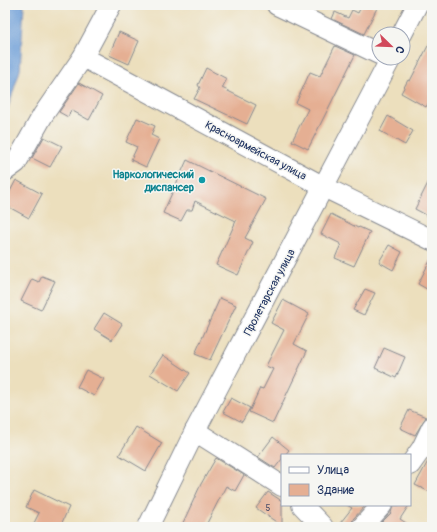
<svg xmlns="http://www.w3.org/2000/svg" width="437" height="532" viewBox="0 0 437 532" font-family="Pangolin,sans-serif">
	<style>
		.water { fill: #6e9fd8; stroke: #44679b }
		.building { fill: #e5af93 }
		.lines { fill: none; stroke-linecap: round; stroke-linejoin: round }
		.minor-casing { stroke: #84878e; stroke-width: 22 }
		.minor { stroke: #fff; stroke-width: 20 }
		.culture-dot { fill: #0f9aa8; stroke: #f6f6f2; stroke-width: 1.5 }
		.labels { text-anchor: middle; stroke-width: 3; stroke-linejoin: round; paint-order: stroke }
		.number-label { font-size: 9px; fill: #4e4f6b }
		.street-label { font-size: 11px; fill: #1b2f5e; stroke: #f6f6f2 }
		.culture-label { font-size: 11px; font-weight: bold; fill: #0d838f; stroke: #f6f6f2; text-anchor: end }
	</style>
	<rect width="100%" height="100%" fill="#f6f6f2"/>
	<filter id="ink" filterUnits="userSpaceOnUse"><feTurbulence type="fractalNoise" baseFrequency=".025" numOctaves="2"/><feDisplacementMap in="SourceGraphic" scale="8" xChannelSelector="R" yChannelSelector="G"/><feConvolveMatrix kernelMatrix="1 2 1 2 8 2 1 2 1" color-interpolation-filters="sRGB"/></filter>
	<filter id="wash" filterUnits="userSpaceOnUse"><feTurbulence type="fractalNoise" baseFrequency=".012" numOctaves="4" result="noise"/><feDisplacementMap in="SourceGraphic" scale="16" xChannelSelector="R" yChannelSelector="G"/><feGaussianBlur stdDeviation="0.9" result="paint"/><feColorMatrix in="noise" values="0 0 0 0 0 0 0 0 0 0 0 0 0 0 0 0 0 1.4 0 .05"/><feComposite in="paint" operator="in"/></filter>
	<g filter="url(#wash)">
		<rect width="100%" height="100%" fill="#ecdfbd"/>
		<!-- water -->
		<polygon class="water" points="5,5 24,5 20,70 5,117"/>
		<g id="blocks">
			<!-- building -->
			<g class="building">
				<polygon points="362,5 369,5 377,8 364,34 332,19 335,12 348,18 352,10 358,13"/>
				<polygon points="119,32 139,41 129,64 109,55"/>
				<polygon points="432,38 432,97 426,107 401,93 408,80 410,81"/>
				<polygon points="335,46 355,55 308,149 292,141 308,109 296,103 310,72 320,76"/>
				<polygon points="206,68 227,79 222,88 256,105 247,124 194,99 200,88 198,85"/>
				<polygon points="79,83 102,96 89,120 71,110 68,117 59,112"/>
				<polygon points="388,116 413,131 405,145 380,131"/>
				<polygon points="137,118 155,126 151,135 159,139 146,167 131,160 137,147 126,142"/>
				<polygon points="44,137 62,146 50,167 32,158"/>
				<polygon points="187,160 266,199 245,238 253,242 238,275 216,265 236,221 195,201 192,210 187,210 181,221 163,213"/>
				<polygon points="432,175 432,218 415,209"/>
				<polygon points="16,180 42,194 29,218 5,205 5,201"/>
				<polygon points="331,214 358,228 359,227 370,232 354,266 335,258 341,244 321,234"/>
				<polygon points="389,245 402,252 393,270 379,262"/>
				<polygon points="432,257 432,292 418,284"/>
				<polygon points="42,276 55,281 41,310 21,301 32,279 39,282"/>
				<polygon points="365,289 375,293 364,315 353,310"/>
				<polygon points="220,298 236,305 210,360 195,354"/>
				<polygon points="283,300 309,314 294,344 307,351 273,423 249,412 260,388 263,389 273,369 266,366 284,330 271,323"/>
				<polygon points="104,313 122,324 112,340 94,329"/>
				<polygon points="384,348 405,357 396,378 375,368"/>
				<polygon points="163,355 190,373 178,391 150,374"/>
				<polygon points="86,370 104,379 94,396 77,387"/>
				<polygon points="231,398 250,408 242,422 223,412"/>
				<polygon points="409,410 426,417 415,435 400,428"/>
				<polygon points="136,427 162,443 146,471 119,455"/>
				<polygon points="273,437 289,450 285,455 282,455 282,459 275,468 258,457"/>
				<polygon points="432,454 432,493 415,485"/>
				<polygon points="216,458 244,475 235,491 226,486 205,527 181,527 201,484"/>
				<polygon points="34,490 69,507 60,527 32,527 39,513 26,507"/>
				<polygon points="268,492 282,501 282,526 256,508"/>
				<polygon points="347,505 366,505 353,519 351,527 337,527 352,508"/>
				<polygon points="393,505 409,505 400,519 412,527 382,527 379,525 391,513"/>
			</g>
		</g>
	</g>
	<g filter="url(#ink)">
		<use href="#blocks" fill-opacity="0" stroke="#84878e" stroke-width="1"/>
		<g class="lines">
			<defs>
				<g id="minor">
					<polyline points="277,5 379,54"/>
					<polyline points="402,34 417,5"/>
					<polyline points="83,57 324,187 432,240"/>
					<polyline points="5,171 16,163 43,115 83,57 111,5"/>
					<polyline points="195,431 282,486"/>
					<polyline points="410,465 422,448 432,427"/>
					<polyline points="302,505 323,527"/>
					<polyline points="148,527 195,431 391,58"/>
					<polyline points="362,527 382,505"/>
				</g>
			</defs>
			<!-- minor casing -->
			<use href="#minor" class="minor-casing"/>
			<!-- minor -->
			<use href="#minor" class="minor"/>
		</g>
	</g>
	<!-- markers -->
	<circle class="culture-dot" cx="202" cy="180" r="4"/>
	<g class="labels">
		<!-- number labels -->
		<g class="number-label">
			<text x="268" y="511">5</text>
		</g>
		<!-- street labels -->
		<g class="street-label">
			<text transform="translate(256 150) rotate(28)" y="4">Красноармейская улица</text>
			<text transform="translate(269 292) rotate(-62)" y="4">Пролетарская улица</text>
		</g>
		<!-- culture labels -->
		<g class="culture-label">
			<text x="194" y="178">Наркологический<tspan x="194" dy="13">диспансер</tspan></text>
		</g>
	</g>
	<!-- margin -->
	<rect width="437" height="532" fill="none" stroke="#f6f6f2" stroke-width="20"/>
	<!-- legend -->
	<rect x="281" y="454" width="130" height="52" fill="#f6f6f2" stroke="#9ea6b7"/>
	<rect x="289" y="467" width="20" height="6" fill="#ffffff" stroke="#9ea6b7"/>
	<text x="317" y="474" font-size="12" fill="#1b2f5e">Улица</text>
	<rect x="289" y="484" width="20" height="12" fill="#e5af93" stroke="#9ea6b7"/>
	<text x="317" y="494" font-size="12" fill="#1b2f5e">Здание</text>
	<!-- north arrow -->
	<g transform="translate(391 46) rotate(113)"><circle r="19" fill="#f6f6f2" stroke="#9ea6b7"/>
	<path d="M0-3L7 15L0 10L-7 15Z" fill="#d1495b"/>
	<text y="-6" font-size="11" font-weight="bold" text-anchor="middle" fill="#1b2f5e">С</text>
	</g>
</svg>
